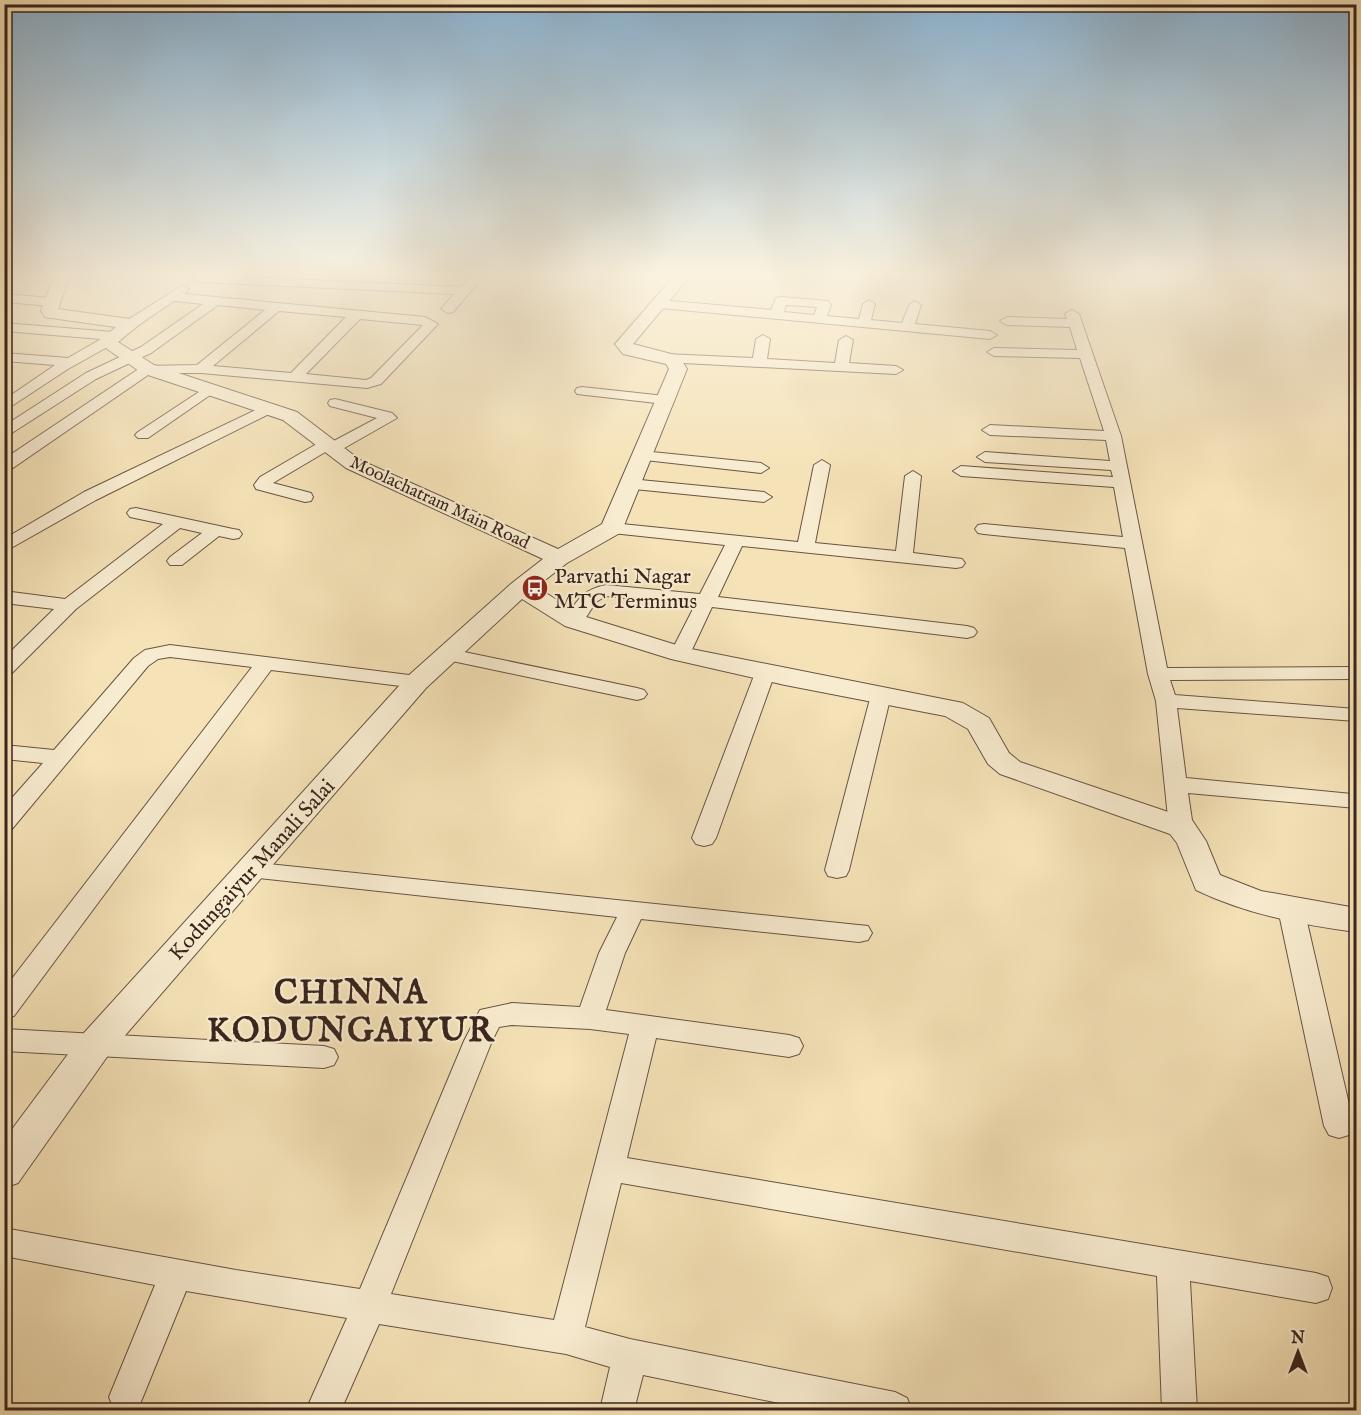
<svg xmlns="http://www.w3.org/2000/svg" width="1361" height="1415" viewBox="0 0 1361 1415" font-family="'IM FELL English',serif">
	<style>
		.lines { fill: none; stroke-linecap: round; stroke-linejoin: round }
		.minor-casing { stroke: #685444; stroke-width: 2 }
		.tertiary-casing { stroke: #685444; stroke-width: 2 }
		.minor { fill: #f8ecd0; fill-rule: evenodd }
		.tertiary { fill: #f8ecd0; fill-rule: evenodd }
		.labels { text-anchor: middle; stroke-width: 4.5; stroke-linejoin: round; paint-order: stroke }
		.far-street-label { font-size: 18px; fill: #39241d; stroke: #f8ecd0 }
		.poi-label { font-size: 22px; fill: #39241d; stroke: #f8ecd0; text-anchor: start }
		.street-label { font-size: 22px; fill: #39241d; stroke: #f8ecd0 }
		.near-district-label { font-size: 33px; font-weight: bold; letter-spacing: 1.5px; fill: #39241d; stroke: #f8ecd0 }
	</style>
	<rect width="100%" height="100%" fill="#f5e2b7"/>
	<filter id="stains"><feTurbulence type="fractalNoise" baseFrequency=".00333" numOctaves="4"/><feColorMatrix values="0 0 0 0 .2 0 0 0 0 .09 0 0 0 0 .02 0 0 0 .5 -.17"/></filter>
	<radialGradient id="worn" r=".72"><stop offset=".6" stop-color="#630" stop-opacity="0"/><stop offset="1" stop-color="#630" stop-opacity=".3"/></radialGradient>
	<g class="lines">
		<defs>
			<g id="minor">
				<polygon points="197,275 461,287 472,275 480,275 482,278 453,312 448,313 441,309 454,294 201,282 197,281 195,278"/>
				<path d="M183 285 189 289 184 294 425 317 438 324 381 384 367 388 201 373H151L10 470 4 472V459L143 366 197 365 265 310 218 305 151 353 96 379 4 438V426L86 373 141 347 203 304 174 301 136 327H126L124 324 126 321ZM279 311 346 317 291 373 213 366ZM360 319 423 325 371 378 366 380 306 374Z"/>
				<polygon points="4,294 51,298 57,302 51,306 4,302"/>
				<path d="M781 297 828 301 831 305 827 316 859 319 863 304 869 300 875 304 871 320 902 323 909 305 915 301 921 305 915 324 990 331 997 335 990 339 660 308 654 304 660 300 771 310 776 298ZM786 305 817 307 814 315 784 312Z"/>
				<polygon points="1072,310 1079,314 1121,436 1167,668 1356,667 1356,679 1170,680 1175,695 1356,709 1356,721 1177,708 1186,778 1352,794 1356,796 1356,808 1188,793 1193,827 1189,833 1181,835 1173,833 1169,827 1156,701 1148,674 1125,548 984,534 978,533 975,529 978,525 984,524 1123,537 1114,487 961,476 953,471 961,466 1113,477 1111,470 985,462 977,457 985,452 1110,461 1106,440 990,435 982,430 990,425 1104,431 1080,358 994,356 987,352 994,348 1077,350 1070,327 1007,325 1000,321 1007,317 1067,319 1065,314"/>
				<polygon points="4,323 113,332 120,336 111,340 111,345 68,369 4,411 4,400 55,365 4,361 4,353 68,358 101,339 4,331"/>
				<polygon points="763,335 770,339 767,359 835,363 839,340 846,336 853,340 849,363 896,366 903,370 896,374 665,362 658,358 665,354 753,358 756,339"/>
				<polygon points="208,386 213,387 215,390 213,393 148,438 138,438 135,435 138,432"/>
				<polygon points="582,387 665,396 672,400 665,404 577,394 575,391 577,388"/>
				<polygon points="335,399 392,413 397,418 339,451 327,451 273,483 311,493 313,497 311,501 305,502 256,489 254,485 260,477 320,442 332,442 377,418 330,406 328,403 330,400"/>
				<polygon points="268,404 273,406 276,409 273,412 96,500 4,552 4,539 84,492"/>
				<polygon points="642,451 761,463 769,468 761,473 636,459 634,456"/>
				<path d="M822 460 830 465 815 543 896 551 905 476 913 471 921 476 913 553 962 559 965 563 962 567 956 568 742 546 718 597 967 626 974 628 977 632 974 636 967 638 712 607 690 654 687 658H673L670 654 695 605 606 596 596 602 581 625H567L564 621C577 601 581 590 606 585L700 594 725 545 612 533 606 532 603 528 606 524 612 523 798 542 814 465Z"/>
				<polygon points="630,479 764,492 772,497 764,502 624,488 622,484 624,480"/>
				<polygon points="136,508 233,529 239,530 242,534 239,538 233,539 219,536 182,565 170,565 167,561 170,557 202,533 180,528 76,609 11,674 4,676 4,658 54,609 4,603 4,591 65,599 163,524 130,517 127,513 130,509"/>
				<polygon points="170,645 417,676 424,678 427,682 424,686 417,688 271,670 14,1016 4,1019 4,989 252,667 170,657 158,659 148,666 12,829 4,831 4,807 43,763 4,759 4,745 54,750 134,658 145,650"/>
				<polygon points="445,648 637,688 644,690 647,694 644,698 637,700 438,658 435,654 438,650"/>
				<polygon points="765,667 772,669 775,673 716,838 712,844 704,846 696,844 692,838 755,673 758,669"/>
				<polygon points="881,689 888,691 891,695 849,870 846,876 837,878 828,876 825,870 871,695 874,691"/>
				<path d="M250 862 868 926 872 933 868 940 859 942 641 919 625 953 606 1010 789 1035 799 1038 803 1046 799 1054 789 1057 656 1038 627 1158 1316 1273 1328 1277 1332 1288 1328 1299 1316 1303 1190 1281 1197 1410H1162L1157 1276 621 1183 585 1327 630 1339 895 1392 907 1398 912 1410H813L643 1375 634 1410H600L610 1367 566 1354 379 1324 341 1410H306L347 1318 186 1291 138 1409 117 1410 114 1409 109 1397 155 1285 4 1256V1228L236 1270 360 1289 464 1041 480 1010 512 1003 580 1007 599 953 617 917 241 876 238 870 241 864ZM512 1025 590 1029 629 1034 554 1320 391 1294 492 1041 499 1027Z"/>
				<polygon points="1291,900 1300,903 1304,909 1354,1126 1349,1135 1339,1138 1329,1135 1324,1126 1278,909 1282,903"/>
				<polygon points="4,1029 324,1046 334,1049 338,1057 334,1065 324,1068 4,1051"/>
			</g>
			<path id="tertiary" d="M54 275H70L58 309 137 320 140 324 118 342 154 365 297 412 360 460 558 549 602 524 669 369 666 364 623 354 615 344 675 275H691L633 344 679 356 687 369 623 528 620 533 567 563 536 587 583 616 686 648 963 703 989 718 1009 753 1020 762 1192 820 1206 841 1220 875 1261 891 1356 908V932C1302 925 1246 914 1196 890L1177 843 1170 834 1000 774 988 764 968 729 945 716 785 685 671 659 565 626 522 599 426 688 109 1054 18 1183 4 1188V1140L83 1034 408 676 512 583 543 559 346 468 283 420 142 373 97 342 116 327 51 318 45 317 41 311Z"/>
		</defs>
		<!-- minor casing -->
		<use href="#minor" class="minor-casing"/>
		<!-- tertiary casing -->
		<use href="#tertiary" class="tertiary-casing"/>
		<!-- minor -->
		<use href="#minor" class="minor"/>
		<!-- tertiary -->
		<use href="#tertiary" class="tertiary"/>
	</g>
	<!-- sky -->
	<linearGradient id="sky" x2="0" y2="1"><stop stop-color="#8cb6d6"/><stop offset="0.58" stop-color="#faf2df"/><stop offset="1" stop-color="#faf2df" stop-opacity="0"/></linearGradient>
	<rect width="1361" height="473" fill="url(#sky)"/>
	<!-- icons -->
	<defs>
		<symbol id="bus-disc" viewBox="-11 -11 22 22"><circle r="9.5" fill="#8f2418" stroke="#f8ecd0"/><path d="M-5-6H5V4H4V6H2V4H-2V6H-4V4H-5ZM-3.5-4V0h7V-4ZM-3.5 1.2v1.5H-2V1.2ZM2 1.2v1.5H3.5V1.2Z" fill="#fff"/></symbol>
	</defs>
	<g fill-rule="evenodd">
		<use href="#bus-disc" x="520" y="573" width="30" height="30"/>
	</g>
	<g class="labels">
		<!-- far-street labels -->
		<g class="far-street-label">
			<text transform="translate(440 502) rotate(25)" y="6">Moolachatram Main Road</text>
		</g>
		<!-- poi labels -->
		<g class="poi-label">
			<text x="554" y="583">Parvathi Nagar<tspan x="554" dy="25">MTC Terminus</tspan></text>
		</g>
		<!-- street labels -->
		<g class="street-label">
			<text transform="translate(251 869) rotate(-48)" y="8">Kodungaiyur Manali Salai</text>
		</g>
		<!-- near-district labels -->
		<g class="near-district-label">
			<text x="351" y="1003">CHINNA<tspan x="351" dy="38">KODUNGAIYUR</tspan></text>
		</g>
	</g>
	<!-- margin -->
	<rect width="1361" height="1415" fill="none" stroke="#f5e2b7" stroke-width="24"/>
	<rect x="6" y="6" width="1349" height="1403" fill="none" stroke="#39241d" stroke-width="3"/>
	<rect x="12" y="12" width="1337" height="1391" fill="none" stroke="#39241d" stroke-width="1.5"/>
	<!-- north arrow -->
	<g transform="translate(1298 1352)" stroke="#f8ecd0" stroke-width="4.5" paint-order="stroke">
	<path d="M0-4.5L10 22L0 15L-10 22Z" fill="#39241d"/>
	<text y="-9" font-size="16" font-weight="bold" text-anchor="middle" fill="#39241d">N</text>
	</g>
	<rect width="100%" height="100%" filter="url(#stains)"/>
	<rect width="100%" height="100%" fill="url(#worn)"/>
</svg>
